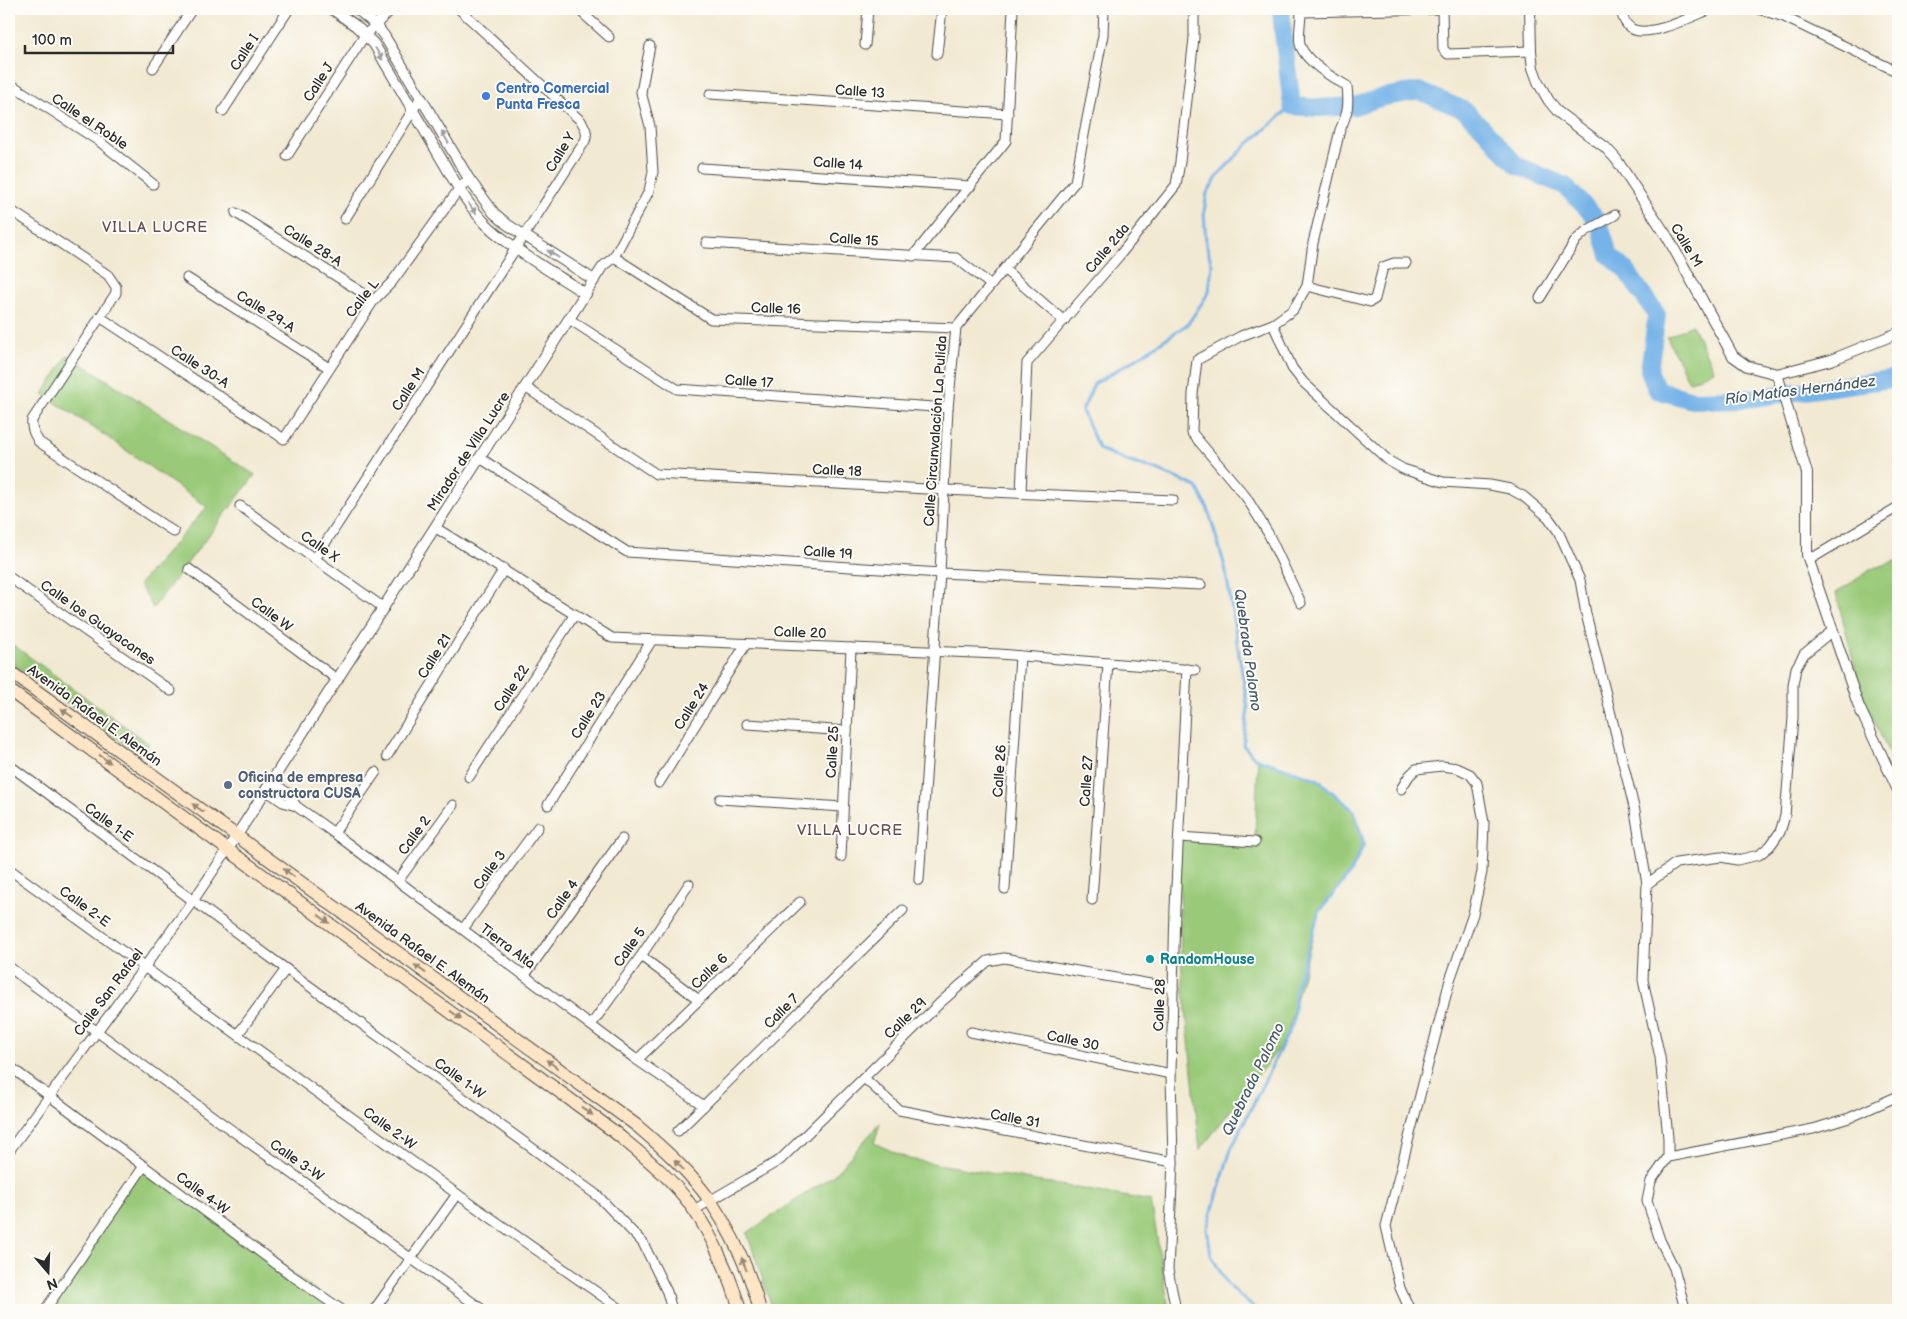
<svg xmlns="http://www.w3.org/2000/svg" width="1907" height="1319" viewBox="0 0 1907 1319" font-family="'Balsamiq Sans',sans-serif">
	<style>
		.green { fill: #9aca79; stroke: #627a52 }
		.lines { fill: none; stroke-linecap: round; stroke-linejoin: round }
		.stream { stroke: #76b3e8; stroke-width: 3 }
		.river { stroke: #76b3e8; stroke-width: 18 }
		.minor-casing { stroke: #494844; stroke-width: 11 }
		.tertiary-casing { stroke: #494844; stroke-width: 12 }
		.secondary-casing { stroke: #494844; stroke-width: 14 }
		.minor { stroke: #fff; stroke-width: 9 }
		.tertiary { stroke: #fff; stroke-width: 10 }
		.secondary { stroke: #fde5c5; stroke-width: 12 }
		.oneway { fill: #a0a0a0 }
		.oneway2 { fill: #948878 }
		.shop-dot { fill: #3f7fe0; stroke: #fdfcf7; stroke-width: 2 }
		.service-dot { fill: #5c6f8a; stroke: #fdfcf7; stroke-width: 2 }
		.culture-dot { fill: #0f9aa8; stroke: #fdfcf7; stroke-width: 2 }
		.labels { text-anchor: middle; stroke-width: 4; stroke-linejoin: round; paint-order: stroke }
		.street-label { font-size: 14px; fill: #2b2b2b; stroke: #fdfcf7 }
		.shop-label { font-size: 14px; font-weight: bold; fill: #366cbe; stroke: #fdfcf7; text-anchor: start }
		.service-label { font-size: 14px; font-weight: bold; fill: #4e5e75; stroke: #fdfcf7; text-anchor: start }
		.culture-label { font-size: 14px; font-weight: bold; fill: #0d838f; stroke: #fdfcf7; text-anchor: start }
		.neighbourhood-label { font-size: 15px; letter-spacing: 1px; fill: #684d56; stroke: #fdfcf7 }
		.water-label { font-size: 15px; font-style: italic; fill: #455b6d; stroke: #fdfcf7 }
	</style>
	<rect width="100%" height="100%" fill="#fdfcf7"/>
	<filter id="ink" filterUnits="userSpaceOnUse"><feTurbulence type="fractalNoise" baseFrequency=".02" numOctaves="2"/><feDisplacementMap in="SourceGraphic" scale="10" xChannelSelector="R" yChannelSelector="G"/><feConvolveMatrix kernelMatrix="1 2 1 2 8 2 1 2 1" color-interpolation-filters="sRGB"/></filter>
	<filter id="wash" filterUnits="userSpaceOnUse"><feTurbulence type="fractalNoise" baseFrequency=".0096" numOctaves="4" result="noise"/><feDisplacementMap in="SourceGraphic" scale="20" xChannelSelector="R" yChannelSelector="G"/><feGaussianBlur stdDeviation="1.12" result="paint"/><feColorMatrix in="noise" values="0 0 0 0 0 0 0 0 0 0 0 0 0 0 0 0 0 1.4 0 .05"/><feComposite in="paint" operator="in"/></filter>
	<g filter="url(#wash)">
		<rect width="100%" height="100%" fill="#f2e9d2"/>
		<!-- green -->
		<g class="green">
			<polygon points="1692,325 1714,370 1689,382 1667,337"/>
			<polygon points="68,355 255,475 153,608 139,584 207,507 110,439 43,394"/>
			<polygon points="1898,560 1898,773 1862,694 1836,593 1872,569"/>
			<polygon points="9,642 149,744 140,756 9,661"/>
			<polygon points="1258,759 1317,779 1354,811 1364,844 1351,872 1319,912 1286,1039 1200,1150 1181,962 1179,837 1255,842"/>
			<polygon points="880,1123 874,1143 909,1159 1151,1201 1169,1310 773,1310 747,1233 835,1174"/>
			<polygon points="144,1166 335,1305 333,1310 45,1310"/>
		</g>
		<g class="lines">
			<!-- stream -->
			<polyline class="stream" points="1256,1310 1227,1284 1211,1255 1207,1228 1231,1149 1293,1023 1296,987 1319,912 1351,872 1364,844 1354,811 1317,779 1255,758 1243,745 1248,709 1225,567 1208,509 1197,487 1157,470 1130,462 1099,449 1082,411 1094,384 1137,358 1188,324 1209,292 1212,265 1206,243 1204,212 1207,193 1220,173 1248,144 1292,106"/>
			<!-- river -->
			<polyline class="river" points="1281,9 1283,33 1292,106 1319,108 1355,106 1383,97 1419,91 1464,110 1484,129 1516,165 1565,186 1596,218 1599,222 1609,255 1625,269 1657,315 1649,370 1657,390 1692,400 1745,399 1898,378"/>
		</g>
	</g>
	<g filter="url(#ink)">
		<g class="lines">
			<defs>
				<g id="minor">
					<polyline points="578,9 609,37"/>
					<polyline points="1442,9 1443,49 1448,54 1531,51"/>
					<path d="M1621 9C1622 16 1625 25 1632 29 1650 38 1693 16 1711 9"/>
					<polyline points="1758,9 1784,17 1898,72"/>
					<polyline points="865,45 868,9"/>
					<polyline points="937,54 942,9"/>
					<polyline points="153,68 192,9"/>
					<polyline points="9,83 100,142 153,184"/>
					<polyline points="710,94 1008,114"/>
					<polyline points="223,111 289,9"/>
					<polyline points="287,156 365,35 392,9"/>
					<polyline points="702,168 971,186"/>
					<path d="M9 209 108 275 116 287V293L32 420C31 429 34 434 39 442L174 532"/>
					<polyline points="236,213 374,300"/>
					<polyline points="345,219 421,97"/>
					<polyline points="706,243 956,258 991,285"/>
					<polyline points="913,256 1006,141 1013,9"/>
					<polyline points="614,257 711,319 956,328"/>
					<polyline points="1004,269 1064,321"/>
					<polyline points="187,278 329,368"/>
					<polyline points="594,280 603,266 614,257 649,191 653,172 650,126 641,92 650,46"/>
					<polyline points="1307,286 1370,302 1375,299 1383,267 1394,263 1406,263"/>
					<polyline points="1540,298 1576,240 1586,231 1615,215"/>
					<polyline points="100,317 284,439 374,300 392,282 459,189 469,179"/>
					<polyline points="569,319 677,389 948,408"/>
					<polyline points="1273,324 1292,368 1303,382 1389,461 1403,469 1443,482 1490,485 1510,489 1523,496 1548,517 1558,531 1580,580 1586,614 1635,811 1647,884 1643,980 1660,1057 1668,1138 1668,1157 1651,1181 1647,1201 1660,1240 1674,1268 1684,1305 1684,1310"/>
					<polyline points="525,387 656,474 944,490 1173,500"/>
					<polyline points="480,458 627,552 940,573 1201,585"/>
					<polyline points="1021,492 1027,363 1119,256 1176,185 1180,162 1194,38 1194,9"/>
					<polyline points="240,506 384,608"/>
					<polyline points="436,528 612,638 999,654 1195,670"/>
					<path d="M315 559 585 141C588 133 586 129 581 121L459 9"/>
					<polyline points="1809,560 1898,507"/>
					<polyline points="189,569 338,680"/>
					<polyline points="9,577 171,691"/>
					<path d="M1301 603 1268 533 1246 497 1192 433 1193 394 1197 360 1241 336 1273 324 1293 310 1307 286 1313 243 1340 130C1348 113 1349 105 1347 86 1333 78 1304 61 1300 44 1298 34 1301 22 1301 12L1442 9"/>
					<polyline points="747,724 847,731"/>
					<polyline points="387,756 504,569"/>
					<polyline points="9,765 286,969 598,1196 643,1243 667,1292 672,1310"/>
					<polyline points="469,777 575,614"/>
					<polyline points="272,782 289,794 296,806"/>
					<polyline points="659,783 746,644"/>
					<polyline points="1401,789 1409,776 1416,769 1442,766 1457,768 1470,774 1477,783 1484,823 1482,872 1473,914 1450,980 1386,1226 1400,1288 1410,1310"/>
					<polyline points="267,791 283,802 296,806 334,833 637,1060 704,1106"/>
					<polyline points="720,799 843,807"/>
					<polyline points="548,805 652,640"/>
					<polyline points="334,833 376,772"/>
					<polyline points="1179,837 1255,842"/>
					<polyline points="841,857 851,648"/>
					<polyline points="9,869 457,1194 622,1310"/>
					<polyline points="919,880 940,573 948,408 956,328 1075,182 1103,35 1104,9"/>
					<polyline points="398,881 453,805"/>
					<polyline points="1647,884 1676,863 1721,857 1737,860 1759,855 1770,846 1780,832 1785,816 1793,718 1793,685 1796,668 1804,654 1832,631"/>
					<polyline points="1005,889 1020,656"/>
					<polyline points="1092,900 1108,663"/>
					<polyline points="463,929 538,827"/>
					<polyline points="641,956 699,1000"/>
					<polyline points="9,967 223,1124 483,1310"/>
					<polyline points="525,975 622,839"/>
					<polyline points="591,1025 641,956 689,884"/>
					<polyline points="971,1032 1171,1074"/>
					<polyline points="238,1034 286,969"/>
					<polyline points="637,1060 800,902"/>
					<polyline points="9,1066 291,1275 342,1310"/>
					<polyline points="864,1078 899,1110 1173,1162"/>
					<polyline points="678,1131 903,910"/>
					<polyline points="9,1151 193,901 228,849"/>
					<polyline points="1668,1157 1813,1129 1849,1118 1898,1096"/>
					<polyline points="694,1210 780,1160 941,1002 988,961 1004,958 1173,988"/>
					<polyline points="45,1310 144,1166"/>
					<polyline points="374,1310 457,1194"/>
					<polyline points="1176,1310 1168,1270 1173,1162 1171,1074 1175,907 1187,669"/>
				</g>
				<g id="tertiary">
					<path d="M332 9 356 26 374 44 459 189C467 201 475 213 485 223 511 249 554 273 586 294"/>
					<polyline points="1530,9 1531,51 1533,68 1539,84 1549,101 1559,113 1605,147 1616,159 1668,238 1733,356 1747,366 1777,374 1831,360 1898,333"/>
					<polyline points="1777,374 1807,473 1807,555 1859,707 1898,790"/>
					<polyline points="228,849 594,280 508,225 494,213 469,179 385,37 376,25 357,9"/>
				</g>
				<g id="secondary">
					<path d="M9 671 636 1125C663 1148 691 1173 711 1202 733 1235 750 1272 760 1310"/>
					<path d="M9 690 612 1130C641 1154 673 1178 694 1210 713 1237 731 1278 740 1310"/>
				</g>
			</defs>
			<!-- minor casing -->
			<use href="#minor" class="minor-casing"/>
			<!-- tertiary casing -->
			<use href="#tertiary" class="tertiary-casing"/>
			<!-- secondary casing -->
			<use href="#secondary" class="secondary-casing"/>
			<!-- minor -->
			<use href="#minor" class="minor"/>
			<!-- tertiary -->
			<use href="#tertiary" class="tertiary"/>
			<!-- secondary -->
			<use href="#secondary" class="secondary"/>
		</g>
		<!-- one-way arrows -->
		<defs><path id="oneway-solid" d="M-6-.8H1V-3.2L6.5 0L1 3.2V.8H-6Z" transform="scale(1.25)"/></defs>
		<g class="oneway">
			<use href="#oneway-solid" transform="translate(379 54) rotate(59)"/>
			<use href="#oneway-solid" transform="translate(445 137) rotate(-120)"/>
			<use href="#oneway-solid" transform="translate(472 208) rotate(52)"/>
			<use href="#oneway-solid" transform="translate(553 254) rotate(-147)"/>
		</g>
		<g class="oneway2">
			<use href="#oneway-solid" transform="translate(67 713) rotate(-144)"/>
			<use href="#oneway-solid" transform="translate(105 759) rotate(36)"/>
			<use href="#oneway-solid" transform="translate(198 808) rotate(-144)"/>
			<use href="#oneway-solid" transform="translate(289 873) rotate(-144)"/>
			<use href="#oneway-solid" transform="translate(324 919) rotate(36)"/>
			<use href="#oneway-solid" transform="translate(420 969) rotate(-144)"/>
			<use href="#oneway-solid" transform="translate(456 1015) rotate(36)"/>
			<use href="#oneway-solid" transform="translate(552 1064) rotate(-144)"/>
			<use href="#oneway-solid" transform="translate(587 1111) rotate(36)"/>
			<use href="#oneway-solid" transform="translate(679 1165) rotate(-134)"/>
			<use href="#oneway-solid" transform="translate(744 1264) rotate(-111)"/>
		</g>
	</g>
	<!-- markers -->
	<circle class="shop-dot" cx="486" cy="96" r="5"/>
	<circle class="service-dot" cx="228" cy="785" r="5"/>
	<circle class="culture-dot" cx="1150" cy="959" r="5"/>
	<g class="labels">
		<!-- street labels -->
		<g class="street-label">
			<text transform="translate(244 52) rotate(-57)" y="5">Calle I</text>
			<text transform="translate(318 82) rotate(-57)" y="5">Calle J</text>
			<text transform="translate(860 91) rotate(4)" y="5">Calle 13</text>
			<text transform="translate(90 121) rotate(34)" y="5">Calle el Roble</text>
			<text transform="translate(560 152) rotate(-59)" y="5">Calle Y</text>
			<text transform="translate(838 163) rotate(4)" y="5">Calle 14</text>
			<text transform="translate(854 239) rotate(4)" y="5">Calle 15</text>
			<text transform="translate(313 245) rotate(32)" y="5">Calle 28-A</text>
			<text transform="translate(1687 245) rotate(59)" y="5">Calle M</text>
			<text transform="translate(1107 248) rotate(-50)" y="5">Calle 2da</text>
			<text transform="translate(362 298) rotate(-52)" y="5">Calle L</text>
			<text transform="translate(776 308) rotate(2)" y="5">Calle 16</text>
			<text transform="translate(266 311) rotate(32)" y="5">Calle 29-A</text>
			<text transform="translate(200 366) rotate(33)" y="5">Calle 30-A</text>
			<text transform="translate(749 381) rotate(4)" y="5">Calle 17</text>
			<text transform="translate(408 389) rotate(-57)" y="5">Calle M</text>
			<text transform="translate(935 431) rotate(-86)" y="5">Calle Circunvalación La Pulida</text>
			<text transform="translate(468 451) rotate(-57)" y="5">Mirador de Villa Lucre</text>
			<text transform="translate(837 470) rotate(3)" y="5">Calle 18</text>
			<text transform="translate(320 546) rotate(35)" y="5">Calle X</text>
			<text transform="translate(828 552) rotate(4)" y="5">Calle 19</text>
			<text transform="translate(272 614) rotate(37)" y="5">Calle W</text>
			<text transform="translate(98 622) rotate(35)" y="5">Calle los Guayacanes</text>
			<text transform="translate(800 632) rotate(2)" y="5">Calle 20</text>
			<text transform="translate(434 656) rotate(-58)" y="5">Calle 21</text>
			<text transform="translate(511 688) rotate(-57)" y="5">Calle 22</text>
			<text transform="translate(691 706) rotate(-58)" y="5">Calle 24</text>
			<text transform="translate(95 715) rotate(36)" y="5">Avenida Rafael E. Alemán</text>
			<text transform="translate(588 715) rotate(-58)" y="5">Calle 23</text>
			<text transform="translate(832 752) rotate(-87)" y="5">Calle 25</text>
			<text transform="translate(999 771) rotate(-86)" y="5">Calle 26</text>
			<text transform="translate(1086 781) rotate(-86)" y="5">Calle 27</text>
			<text transform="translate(109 822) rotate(36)" y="5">Calle 1-E</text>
			<text transform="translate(414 835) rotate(-54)" y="5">Calle 2</text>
			<text transform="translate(489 870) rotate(-54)" y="5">Calle 3</text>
			<text transform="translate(562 899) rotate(-55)" y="5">Calle 4</text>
			<text transform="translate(85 906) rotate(36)" y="5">Calle 2-E</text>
			<text transform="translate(508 946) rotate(37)" y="5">Tierra Alta</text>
			<text transform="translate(629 947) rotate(-55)" y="5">Calle 5</text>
			<text transform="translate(423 952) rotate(36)" y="5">Avenida Rafael E. Alemán</text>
			<text transform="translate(709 971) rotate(-44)" y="5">Calle 6</text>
			<text transform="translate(108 992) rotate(-53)" y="5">Calle San Rafael</text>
			<text transform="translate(1159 1005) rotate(-88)" y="5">Calle 28</text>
			<text transform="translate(781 1011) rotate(-45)" y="5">Calle 7</text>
			<text transform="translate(905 1018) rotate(-44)" y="5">Calle 29</text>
			<text transform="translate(1073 1040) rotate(12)" y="5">Calle 30</text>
			<text transform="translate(460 1078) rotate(36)" y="5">Calle 1-W</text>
			<text transform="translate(1015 1118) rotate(11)" y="5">Calle 31</text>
			<text transform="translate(390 1128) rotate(36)" y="5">Calle 2-W</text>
			<text transform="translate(297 1160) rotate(35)" y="5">Calle 3-W</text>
			<text transform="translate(203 1193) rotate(36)" y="5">Calle 4-W</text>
		</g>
		<!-- shop labels -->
		<g class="shop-label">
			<text x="496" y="93">Centro Comercial<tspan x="496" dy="16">Punta Fresca</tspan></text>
		</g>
		<!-- service labels -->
		<g class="service-label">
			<text x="238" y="782">Oficina de empresa<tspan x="238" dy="16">constructora CUSA</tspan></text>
		</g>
		<!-- culture labels -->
		<g class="culture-label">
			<text x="1160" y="964">RandomHouse</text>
		</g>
		<!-- neighbourhood labels -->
		<g class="neighbourhood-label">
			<text x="155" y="232">VILLA LUCRE</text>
			<text x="850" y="835">VILLA LUCRE</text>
		</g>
		<!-- water labels -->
		<g class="water-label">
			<text transform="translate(1800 390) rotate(-7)" y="5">Río Matías Hernández</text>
			<text transform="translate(1248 650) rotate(82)" y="5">Quebrada Palomo</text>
			<text transform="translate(1253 1079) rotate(-64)" y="5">Quebrada Palomo</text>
		</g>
	</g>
	<!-- margin -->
	<rect width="1907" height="1319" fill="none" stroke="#fdfcf7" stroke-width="30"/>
	<!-- north arrow -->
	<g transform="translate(48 1272) rotate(161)" stroke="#fdfcf7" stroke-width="4" paint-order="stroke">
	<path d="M0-4L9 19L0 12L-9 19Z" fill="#2b2b2b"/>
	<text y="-8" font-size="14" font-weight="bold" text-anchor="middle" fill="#2b2b2b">N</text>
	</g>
	<!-- scale -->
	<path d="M25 45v8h148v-8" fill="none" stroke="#2b2b2b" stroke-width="2.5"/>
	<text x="32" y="45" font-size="15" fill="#2b2b2b" stroke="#fdfcf7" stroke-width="4" paint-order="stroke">100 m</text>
</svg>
